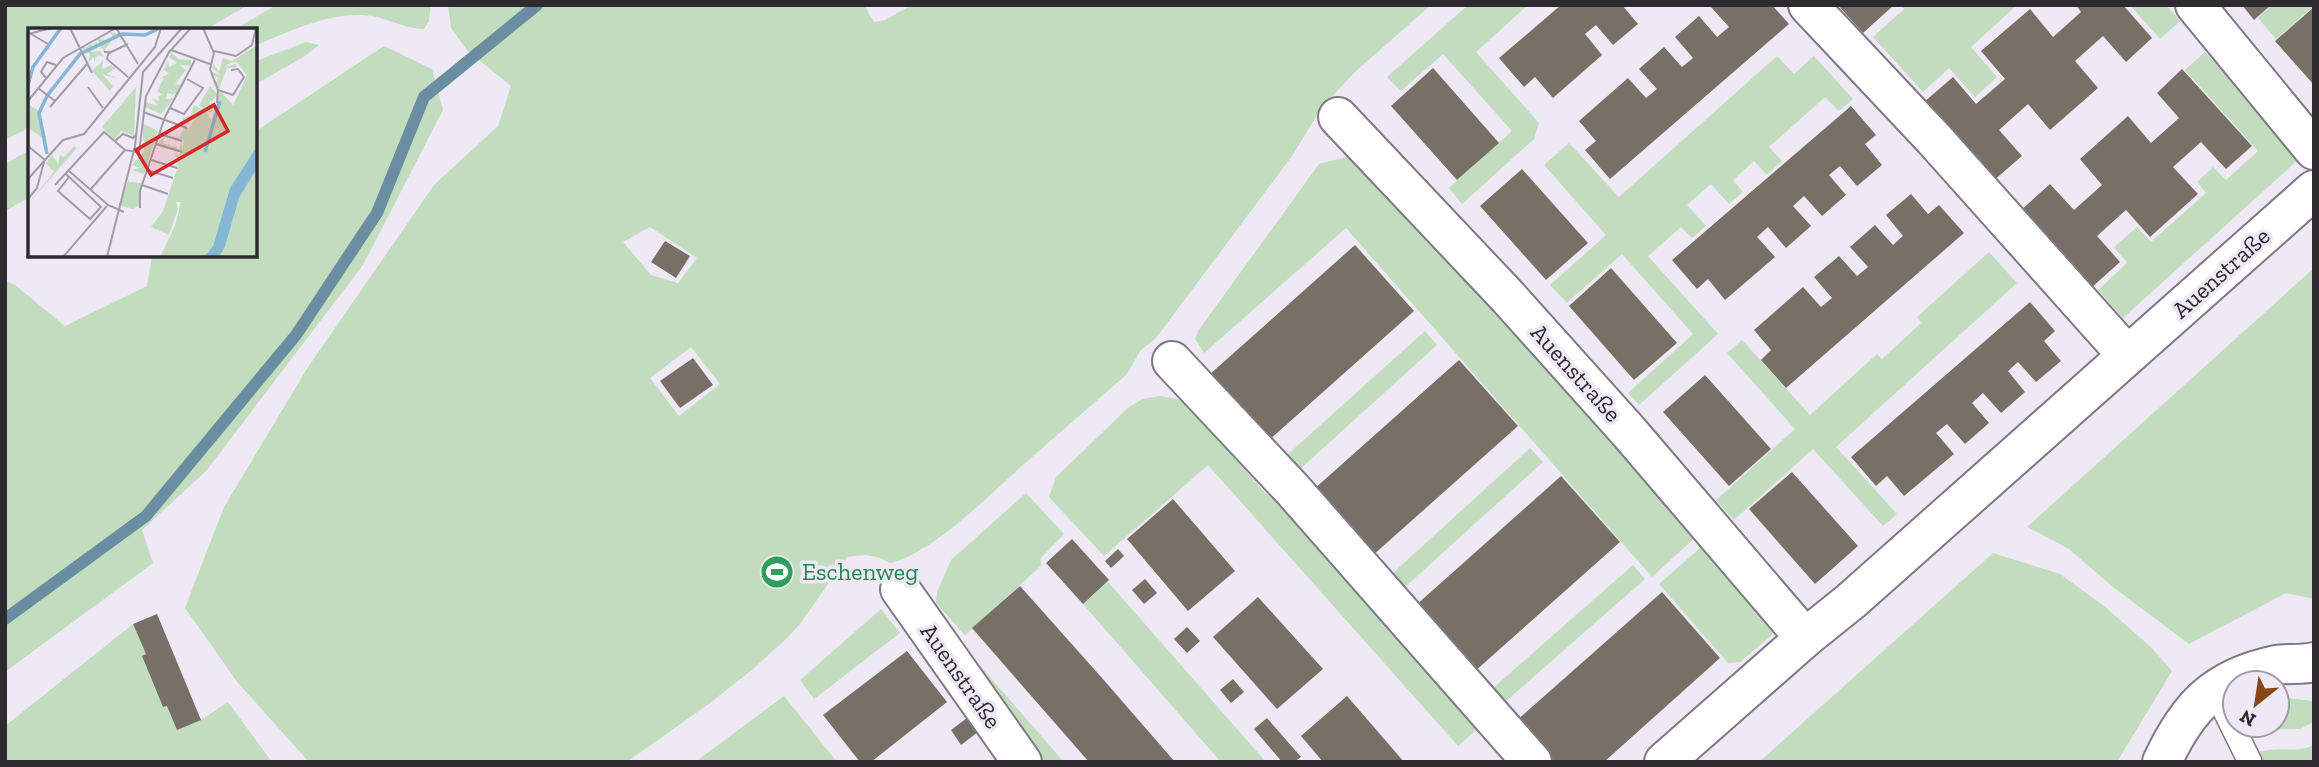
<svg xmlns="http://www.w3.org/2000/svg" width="2319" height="767" viewBox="0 0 2319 767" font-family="'Zilla Slab',serif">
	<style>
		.green { fill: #c1ddbe; fill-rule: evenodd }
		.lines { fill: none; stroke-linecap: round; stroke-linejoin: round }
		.stream { stroke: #6b8da2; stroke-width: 12 }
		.building { fill: #777066 }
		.lane-casing { stroke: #7e7983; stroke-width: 26 }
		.street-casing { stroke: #7e7983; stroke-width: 42 }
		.lane { stroke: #fff; stroke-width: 23 }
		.street { stroke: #fff; stroke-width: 38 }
		.labels { text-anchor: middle; stroke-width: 7; stroke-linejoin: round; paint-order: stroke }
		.street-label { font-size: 24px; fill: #2d2b2f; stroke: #efe9f5 }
		.leisure-label { font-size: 24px; fill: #27864d; stroke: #efe9f5; text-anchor: start }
		.inset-river { fill: none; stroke: #85b7d4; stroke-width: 3.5 }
		.inset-road { fill: none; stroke: #a19da6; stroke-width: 2 }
		.view { fill: #d62828; fill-opacity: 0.15; stroke: #d62828; stroke-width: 3.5 }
		.inset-edge { fill: none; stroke: #2d2b2f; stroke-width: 3.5 }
	</style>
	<rect width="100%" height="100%" fill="#efe9f5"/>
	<!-- green -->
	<g class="green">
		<polygon points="5,5 248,5 205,30 30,30 30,127 5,140"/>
		<path d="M276 5H431L429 21 424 29C407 29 393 21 377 17 336 8 292 31 256 45V30H234Z"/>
		<path d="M448 5H864L874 22 885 20 912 5H1431L1356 71 1322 107 1292 156 1156 338 1141 350 1126 375C1092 405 1058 434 1024 464 992 493 930 555 890 563 875 554 864 554 847 557L800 624 786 639 753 669 710 703 627 762H309L238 683 185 608 224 507 308 367 434 185 498 126 511 86 467 50 451 28ZM650 227 697 258 678 283 651 275 623 242ZM691 347 720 384 679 416 650 378Z"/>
		<polygon points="1468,5 1528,5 1476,52 1539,123 1534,139 1462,204 1449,188 1512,131 1443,54 1401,91 1387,77"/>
		<polygon points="1901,5 2017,5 1971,47 1997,77 1975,97 1949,68 1923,92 1873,37 1904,9"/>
		<polygon points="2130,5 2166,5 2180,21 2160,39"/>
		<polygon points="2272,5 2314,5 2314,6 2276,39 2258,18"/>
		<polygon points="306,42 319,45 305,56 256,84 256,61"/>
		<polygon points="384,46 432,69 443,110 363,265 206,471 142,530 153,563 5,672 5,281 15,285 65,326 147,286 152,256 256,256 256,131"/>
		<polygon points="2205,52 2298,155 2299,159 2123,318 2098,290 2127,263 2114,247 2137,227 2151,242 2206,193 2197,182 2213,167 2226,180 2258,151 2185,70"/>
		<polygon points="1777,56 1794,74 1814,56 1853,99 1839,111 1825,97 1769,147 1782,161 1767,175 1754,161 1733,180 1743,192 1729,204 1711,184 1687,205 1706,226 1692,238 1681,227 1648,256 1718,334 1639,405 1628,393 1693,334 1622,254 1567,303 1550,285 1606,235 1544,165 1569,143 1619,197"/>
		<polygon points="30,150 30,197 5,211 5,164"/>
		<polygon points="1354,155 1698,535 1652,577 1346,228 1204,353 1195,339 1198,331 1319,164"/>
		<polygon points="1989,252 2017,283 1836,447 1897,514 1883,526 1813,449 1734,520 1716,500 1795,429 1727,353 1742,340 1810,415 1877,354 1882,359 1921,323 1917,317"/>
		<polygon points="2314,268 2314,599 2286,593 2189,644 2114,588 2069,549 2027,527"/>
		<polygon points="1425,331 1437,345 1299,470 1286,456"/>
		<polygon points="1160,396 1177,399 1190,407 1266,494 1279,494 1483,724 1458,746 1208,465 1104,556 1049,497 1056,477 1129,407 1143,399"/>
		<polygon points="1530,448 1543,462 1405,587 1393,573"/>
		<polygon points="1026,493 1064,534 1040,559 1042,565 965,635 936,603 937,592 951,560"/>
		<polygon points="1707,542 1775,630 1771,636 1740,662 1728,663 1659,584"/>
		<polygon points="1993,553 2060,574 2104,606 2151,647 2172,671 2117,762 1759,762"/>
		<polygon points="1633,565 1645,579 1505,702 1493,688"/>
		<polygon points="1108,582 1266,762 1221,762 1083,604"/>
		<polygon points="881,609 900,633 814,699 800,680"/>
		<polygon points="133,624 146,654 142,656 163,707 167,706 201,720 228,702 272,762 5,762 5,726"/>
		<polygon points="981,667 1064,762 1038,762 977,671"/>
		<polygon points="784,696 837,762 695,762"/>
		<polygon points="2277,697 2314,701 2314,722 2300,729 2253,730 2250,725 2277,725"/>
		<path d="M2314 745V762H2261L2257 753C2276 745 2296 754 2314 745Z"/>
	</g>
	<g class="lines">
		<!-- stream -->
		<polyline class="stream" points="5,619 146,516 296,335 377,213 424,97 537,5"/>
	</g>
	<!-- building -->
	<g class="building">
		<polygon points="1561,5 1622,5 1638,24 1613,45 1596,25 1585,34 1602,55 1553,98 1535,77 1524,87 1499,58"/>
		<polygon points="1712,5 1772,5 1789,24 1610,179 1585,150 1596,141 1579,121 1628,78 1646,98 1657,89 1639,69 1664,47 1682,67 1693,58 1675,37 1699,16 1717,37 1729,27 1711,7"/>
		<polygon points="1838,5 1894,5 1863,33"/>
		<polygon points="2076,5 2123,5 2152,38 2126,62 2103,36 2075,61 2098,88 2050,130 2028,104 1999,130 2022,156 1992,182 1923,103 1953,77 1976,104 2005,79 1981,51 2030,9 2053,37 2081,12"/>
		<polygon points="2242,5 2271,5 2254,20"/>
		<polygon points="2314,7 2314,85 2275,41"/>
		<polygon points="1433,68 1499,143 1457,180 1391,106"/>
		<polygon points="2182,69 2252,146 2226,169 2201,142 2173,167 2198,194 2150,237 2126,210 2097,236 2120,262 2091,288 2020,211 2050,184 2074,210 2102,185 2080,159 2128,116 2151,143 2179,118 2157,93"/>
		<polygon points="1851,106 1876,135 1865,144 1882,165 1857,186 1840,166 1829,175 1846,195 1822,216 1804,196 1793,206 1811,226 1786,248 1768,227 1757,237 1775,257 1725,300 1708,279 1697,289 1672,260"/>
		<polygon points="1522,169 1588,243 1546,280 1480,206"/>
		<polygon points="1911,194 1928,214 1939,205 1964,233 1786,388 1761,360 1771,350 1754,330 1803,287 1821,307 1832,298 1814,277 1839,256 1857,276 1868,267 1850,247 1875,225 1893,245 1903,236 1886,215"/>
		<polygon points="665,241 690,256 676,278 651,262"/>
		<polygon points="1355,245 1414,311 1268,441 1209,375"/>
		<polygon points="1611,268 1677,343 1634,380 1569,306"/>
		<polygon points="2030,302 2055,331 2044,341 2061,361 2036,382 2018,362 2008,371 2025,392 2001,413 1983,393 1972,403 1989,423 1965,444 1947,424 1936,433 1954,454 1904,496 1887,476 1876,486 1851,457"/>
		<polygon points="693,358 713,385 680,408 660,381"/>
		<polygon points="1459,360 1518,426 1372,556 1313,490"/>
		<polygon points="1705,375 1771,449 1729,486 1663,412"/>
		<polygon points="1792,472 1858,546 1815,584 1749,509"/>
		<polygon points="1561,476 1620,542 1474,672 1415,606"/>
		<polygon points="1173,499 1235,571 1188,611 1127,539"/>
		<polygon points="1072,539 1109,580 1083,604 1046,563"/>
		<polygon points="1118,549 1124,556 1111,568 1105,561"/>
		<polygon points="1145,579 1157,593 1144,604 1132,590"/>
		<polygon points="1020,586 1102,678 1175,762 1089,762 1026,690 972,628"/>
		<polygon points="1662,592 1720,658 1604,762 1551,762 1515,722"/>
		<polygon points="1258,597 1323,669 1277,709 1213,637"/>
		<polygon points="157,614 201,720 177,730 167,706 163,707 142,656 146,654 133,624"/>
		<polygon points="1187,627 1200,641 1187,653 1174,639"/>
		<polygon points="907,651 947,702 871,762 860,762 823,715"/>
		<polygon points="1233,679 1244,692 1231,703 1220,690"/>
		<polygon points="1347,696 1379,733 1404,762 1323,762 1301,736"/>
		<polygon points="971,715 982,729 961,745 951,730"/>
		<polygon points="1267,718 1301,757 1294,762 1282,762 1254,729"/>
	</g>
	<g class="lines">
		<defs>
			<polyline id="lane" points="2214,689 2250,762"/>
			<g id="street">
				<polyline points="1808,5 1934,139 2127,355"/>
				<polyline points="2195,5 2314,150"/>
				<polyline points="1338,117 1508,297 1629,432 1805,638"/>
				<polyline points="1172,361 1293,490 1532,762"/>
				<polyline points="900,589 1022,762"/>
				<polyline points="1664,762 1805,638 1851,601 2314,190"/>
				<path d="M2162 762C2188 706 2215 678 2276 665 2289 663 2302 665 2314 662"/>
			</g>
		</defs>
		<!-- lane casing -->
		<use href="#lane" class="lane-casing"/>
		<!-- street casing -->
		<use href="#street" class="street-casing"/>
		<!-- lane -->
		<use href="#lane" class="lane"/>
		<!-- street -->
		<use href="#street" class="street"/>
	</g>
	<!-- icons -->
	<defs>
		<symbol id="stadium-disc" viewBox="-11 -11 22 22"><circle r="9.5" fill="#2e9e5b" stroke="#efe9f5"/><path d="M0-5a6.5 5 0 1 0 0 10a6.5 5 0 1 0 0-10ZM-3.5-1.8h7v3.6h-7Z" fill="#fff"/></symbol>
	</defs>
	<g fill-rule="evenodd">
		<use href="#stadium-disc" x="758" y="553" width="38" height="38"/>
	</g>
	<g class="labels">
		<!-- street labels -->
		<g class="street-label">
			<text transform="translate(2221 273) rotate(-42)" y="8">Auenstraße</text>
			<text transform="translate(1576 373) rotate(48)" y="8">Auenstraße</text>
			<text transform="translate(961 676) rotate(55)" y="8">Auenstraße</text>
		</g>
		<!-- leisure labels -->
		<g class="leisure-label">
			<text x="802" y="580">Eschenweg</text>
		</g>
	</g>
	<!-- overview -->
	<g transform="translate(28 28)">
		<rect width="229" height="229" fill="#efe9f5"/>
		<path d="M82 4 90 6 86 11 91 16 85 11 76 23 72 18 62 24 72 23 76 29 70 27 66 34V29L60 35 62 27 59 22 54 24 56 17 58 20 63 16 67 20 66 15 69 14 70 19 72 17 69 10 80 13 85 10ZM229 17V118L202 160 185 218 176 229H132L147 198 153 174H148L150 181 141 207 123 199 135 183 150 138 148 137 150 130 147 128 148 124 151 128 154 124 129 116 137 108 135 115 140 117 142 110 141 117 146 119 148 112 147 119 151 121 154 114V121L156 113 133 104 151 110 156 100H161L170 83 158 99 160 94 153 91 163 87 166 77 177 83 171 77 182 58 190 67 180 76 187 75 184 84H179L183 93 192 63 205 77 219 47 209 34 202 35 197 39 207 36H208L209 39 199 40 191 61 186 56 184 49 188 54 191 50 184 47 183 44 193 47 183 39 186 36 191 44 195 30 204 33ZM143 24 150 31 163 32V38L151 37 158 42 147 56 154 57 148 66 138 59 148 67 139 65 138 71 146 70 133 86 117 79 118 74 130 78 124 70 131 73 130 68 135 67 129 63 136 50 130 51 141 46 136 42 140 32 141 39 149 35 141 29ZM75 32 74 41 83 37 87 40 79 46 91 51 74 46 85 58 82 63 64 43ZM108 59 106 108 94 103 86 111 74 99ZM1 77 11 83 19 113 0 100ZM114 95 130 103 116 146 103 142 112 140 104 137 116 123ZM46 118 49 120 0 176 26 144 18 135 24 127 30 136 32 127 36 129ZM229 140V229H191L211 170ZM101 151V154L114 155 112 177 105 181 91 177 101 151 107 152Z" fill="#c1ddbe"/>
		<path d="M229 118V140L211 170 197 218 191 229H176L185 218 202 160Z" fill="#85b7d4"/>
		<path class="inset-river" d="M0 57 5 39 33 0M177 124 192 73M19 126 11 85 19 68 52 26 94 6 117 7 130 1"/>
		<path class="inset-road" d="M42 0 64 45M88 0 110 36M175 0 186 25 182 41 190 62 189 75M0 4 20 16M0 6 24 0M143 22 182 36M186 23 208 28 224 17 228 0M76 24H81L79 31 100 49M81 25 100 16M18 50 13 44 19 34 28 37M60 59 75 80M10 60 27 73M190 62 205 67 216 49 210 41 203 42M0 73 35 30 88 0M22 79 59 36M142 80 156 86 175 60 159 51M115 84 159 100M132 106 154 113M87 113 95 106 105 110 109 106M128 116 154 124M0 118 17 132M111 125 118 68 141 24 163 0M123 132 149 140M119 142 145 150M41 143 80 177 96 184M38 146 73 179 62 191 30 163 41 149M0 151 35 112 56 106 127 19 133 0M27 157 76 104 97 122 109 124M114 157 140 166M62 162 97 122M0 171 9 160 16 134M112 180V163L137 89 167 32M35 229 79 178M79 229 107 118 115 44 154 0"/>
		<path class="view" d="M186 77 200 103 123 147 108 122Z"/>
		<rect width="229" height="229" class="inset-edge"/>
	</g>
	<!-- border -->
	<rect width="2319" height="767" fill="none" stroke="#2d2b2f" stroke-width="14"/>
	<!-- north arrow -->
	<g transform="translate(2256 704) rotate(210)"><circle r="33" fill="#efe9f5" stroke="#a19da6" stroke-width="2"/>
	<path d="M0-5L12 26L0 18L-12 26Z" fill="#8a461a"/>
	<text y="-10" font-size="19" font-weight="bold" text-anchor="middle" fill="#2d2b2f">N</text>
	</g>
</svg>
